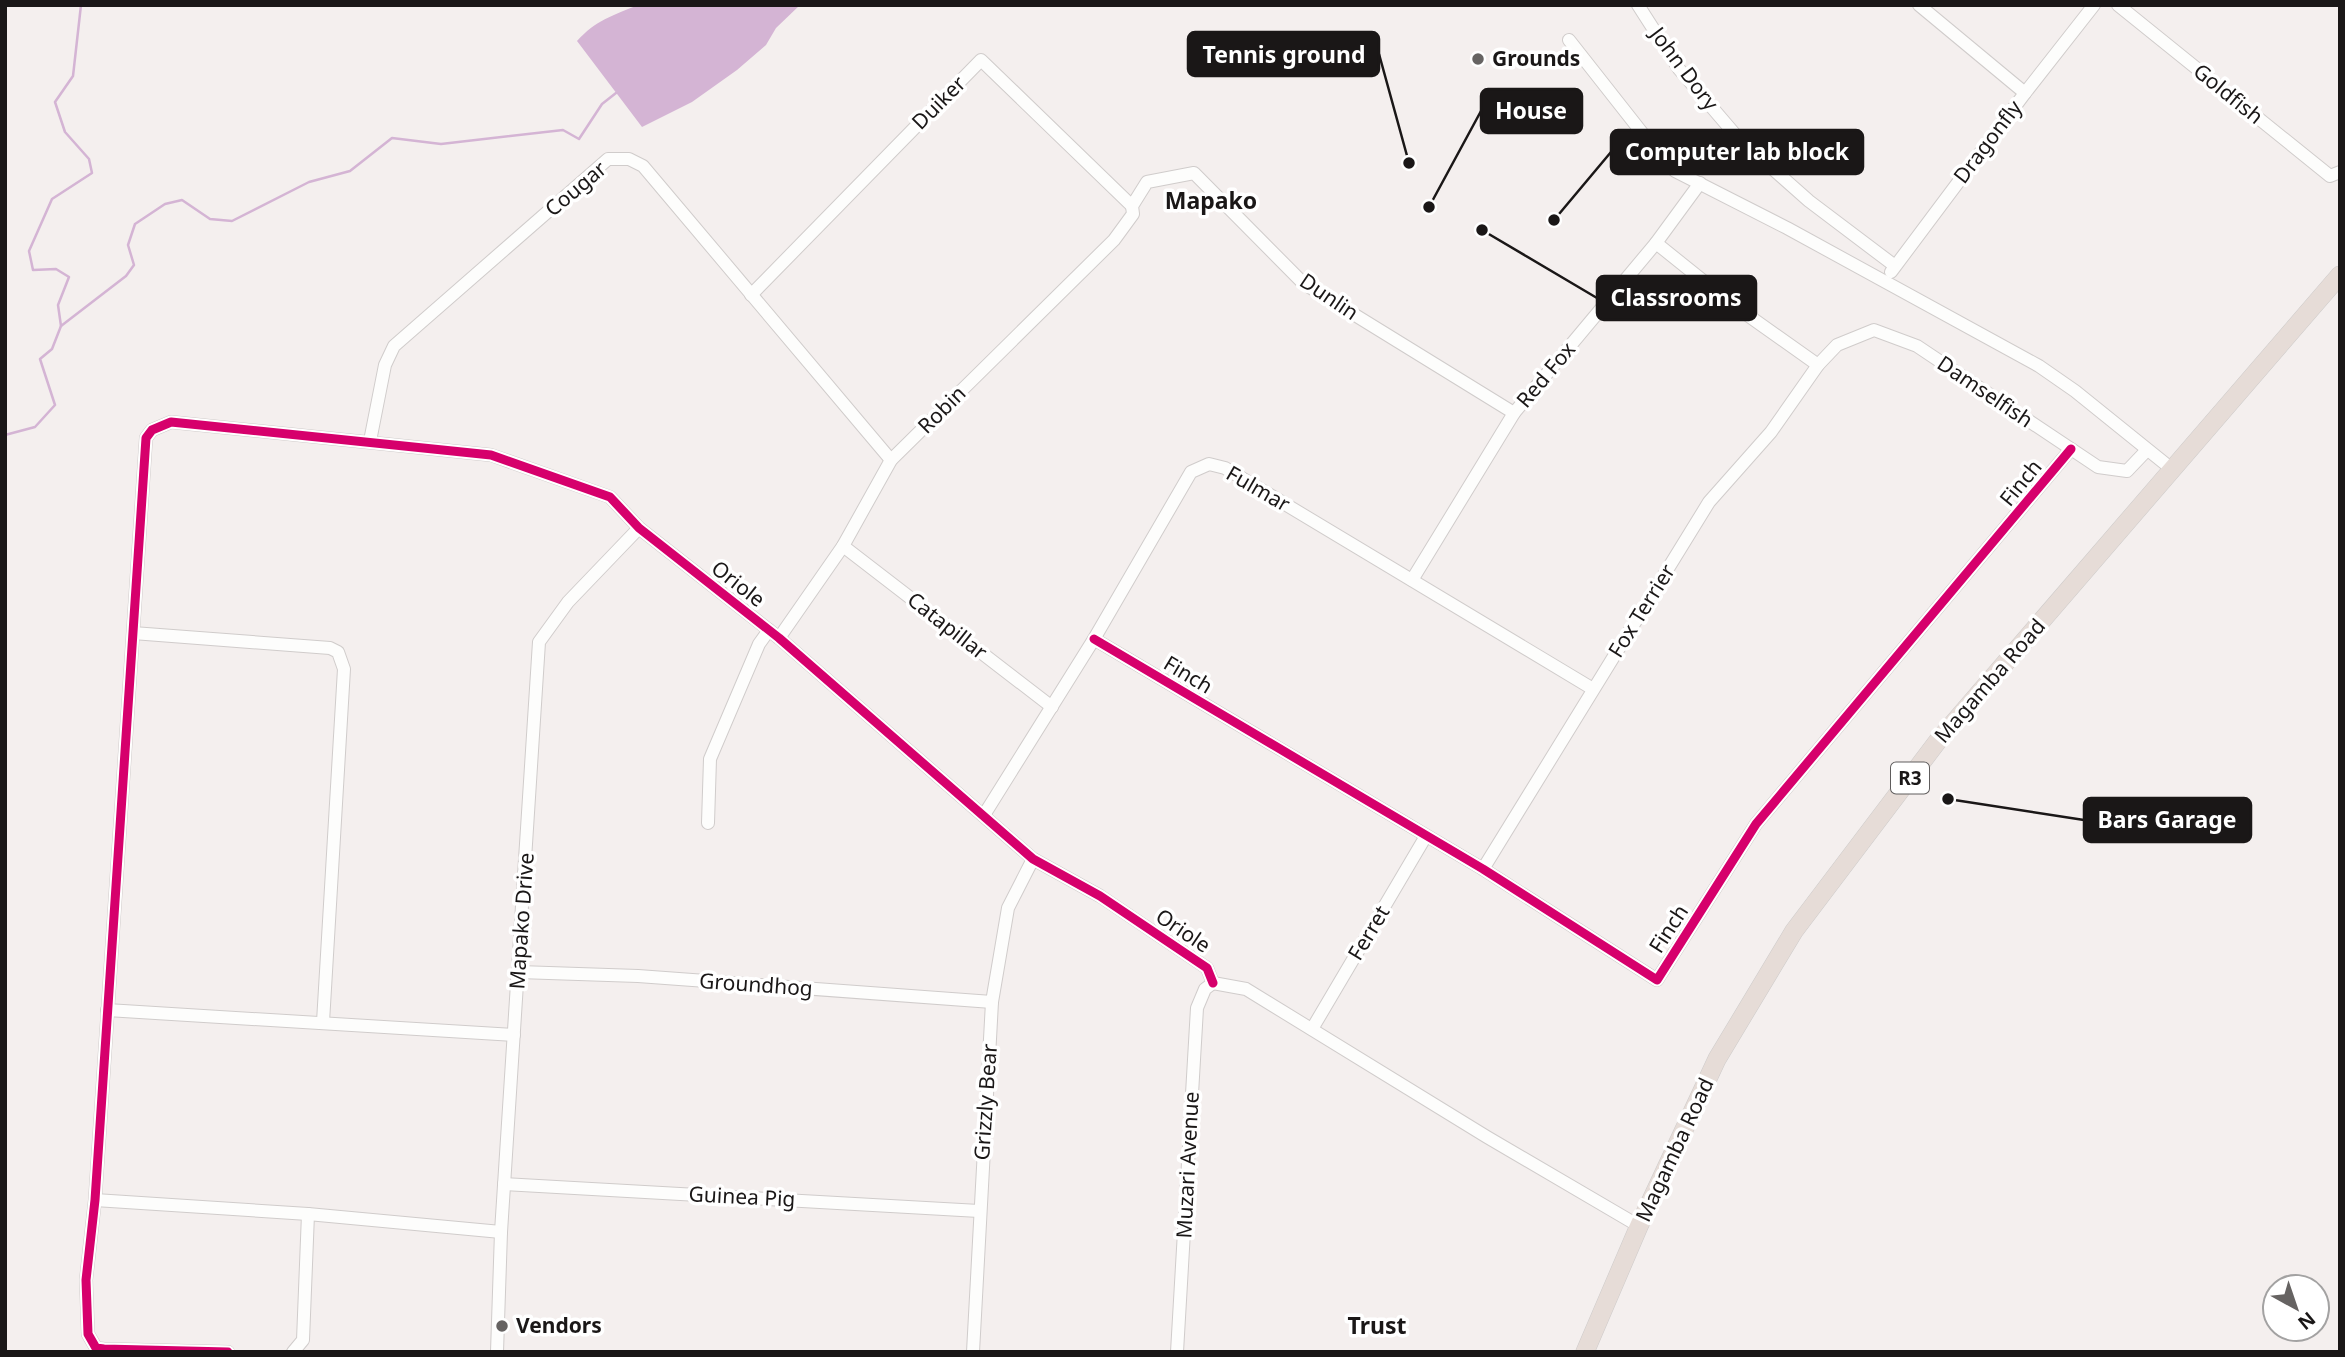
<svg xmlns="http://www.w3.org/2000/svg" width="2345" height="1357" viewBox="0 0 2345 1357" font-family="'Noto Sans',sans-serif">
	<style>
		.water { fill: #d4b4d4 }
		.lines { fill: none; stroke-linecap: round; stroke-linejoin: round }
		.stream { stroke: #d4b4d4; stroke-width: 2.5 }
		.minor-casing { stroke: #d0cccb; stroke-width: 14 }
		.highway-casing { stroke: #cdcbca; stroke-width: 19 }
		.minor { stroke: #fdfdfc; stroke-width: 12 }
		.highway { stroke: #e6dcd7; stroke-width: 18 }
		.cycleway-casing { stroke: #fff; stroke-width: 13 }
		.cycleway { stroke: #d6006c; stroke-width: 9 }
		.poi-dot { fill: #666362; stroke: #fff; stroke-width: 2.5 }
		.labels { text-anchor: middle; stroke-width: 7; stroke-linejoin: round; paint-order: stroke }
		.shield { fill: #fff; stroke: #5f5d5d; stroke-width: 2 }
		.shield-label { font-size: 19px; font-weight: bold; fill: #1a1717 }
		.poi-label { font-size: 21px; font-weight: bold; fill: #1a1717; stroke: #fff; text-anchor: start }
		.street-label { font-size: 21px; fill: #1a1717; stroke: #fff }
		.neighbourhood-label { font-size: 23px; font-weight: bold; fill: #1a1717; stroke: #fff }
		.leader { fill: none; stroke: #1a1717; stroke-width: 2.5 }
		.callout-dot { fill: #1a1717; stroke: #fff; stroke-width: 2.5 }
		.callout { fill: #1a1717; stroke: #1a1717; stroke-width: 2.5 }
		.callout-label { font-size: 23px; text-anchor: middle; font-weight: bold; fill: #fff }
	</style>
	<rect width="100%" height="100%" fill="#f4efee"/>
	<!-- water -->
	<path class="water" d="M638 5H800L776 28 766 45 737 70 692 102 642 127 577 41C596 20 612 16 638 5Z"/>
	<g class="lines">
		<!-- stream -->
		<g class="stream">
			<polyline points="61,326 126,276 134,265 128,245 135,224 165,204 182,200 210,219 232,221 309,182 350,171 392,138 441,144 563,130 579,139 602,104 616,93"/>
			<polyline points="5,435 35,427 55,405 40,359 52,349 61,326 58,305 69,277 56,269 33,270 29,251 52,199 92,173 89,159 65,132 55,102 73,76 81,5"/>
		</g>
		<defs>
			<g id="minor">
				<polyline points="1638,5 1679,69 1739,139 1809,201 1895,266"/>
				<polyline points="1919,5 2025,93"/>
				<polyline points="2118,5 2330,176 2340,172"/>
				<polyline points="1569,40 1654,148 1675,171 1787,228 2039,366 2075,391 2173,470"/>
				<polyline points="1656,243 1732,304 1818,365"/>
				<polyline points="1891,272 2025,93 2094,5"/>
				<polyline points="751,295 981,60 1132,206"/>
				<polyline points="370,441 385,365 394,346 608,159 629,159 643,166 891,460"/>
				<polyline points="843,546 1052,707"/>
				<polyline points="1412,580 1514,413 1656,243 1700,183"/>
				<polyline points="133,633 330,648 338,652 344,669 323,1022"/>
				<polyline points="779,638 843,546 891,460 1114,240 1133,214 1132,206 1147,182 1194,173 1303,283 1514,413"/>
				<polyline points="1094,639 1483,869 1657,980 1756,824 2071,449"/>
				<polyline points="984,815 1094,639 1191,472 1209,464 1225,468 1593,689"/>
				<polyline points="708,823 710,759 759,644 769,630"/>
				<polyline points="1483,869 1709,502 1771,432 1818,365 1837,345 1874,330 1917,346 2098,467 2127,471 2147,450"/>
				<polyline points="519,972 638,976 992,1002"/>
				<polyline points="1213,983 1246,989 1487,1137 1639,1226"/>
				<polyline points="107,1010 514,1035"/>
				<polyline points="1312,1029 1426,836"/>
				<polyline points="504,1184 979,1211"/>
				<polyline points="95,1200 308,1214 501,1232"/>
				<polyline points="228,1352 104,1349 96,1348 88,1334 86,1280 95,1200 146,438 152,430 171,422 491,455 610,497 639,528 779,638 1033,859 1100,896 1207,968 1213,983"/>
				<polyline points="293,1352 303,1340 308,1214"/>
				<polyline points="497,1352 501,1232 539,642 568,602 639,528"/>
				<polyline points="973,1352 992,1002 1008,908 1033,859"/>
				<polyline points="1177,1352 1197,1008 1205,989 1213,983"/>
			</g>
			<polyline id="highway" points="1585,1352 1639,1226 1717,1059 1794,931 1937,742 2340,275"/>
		</defs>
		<!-- minor casing -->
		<use href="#minor" class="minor-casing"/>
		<!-- highway casing -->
		<use href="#highway" class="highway-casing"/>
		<!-- minor -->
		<use href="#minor" class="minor"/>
		<!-- highway -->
		<use href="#highway" class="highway"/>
		<defs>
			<g id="cycleway">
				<polyline points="1094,639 1483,869 1657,980 1756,824 2071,449"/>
				<polyline points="228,1352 104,1349 96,1348 88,1334 86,1280 95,1200 146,438 152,430 171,422 491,455 610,497 639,528 779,638 1033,859 1100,896 1207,968 1213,983"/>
			</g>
		</defs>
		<!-- cycleway casing -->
		<use href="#cycleway" class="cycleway-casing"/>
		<!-- cycleway -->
		<use href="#cycleway" class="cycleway"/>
	</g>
	<!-- markers -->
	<g class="poi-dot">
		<circle cx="1478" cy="59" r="7"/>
		<circle cx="502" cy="1326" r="7"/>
	</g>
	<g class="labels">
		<!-- shield labels -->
		<rect class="shield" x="1891" y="762.5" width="38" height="31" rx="5"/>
		<g class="shield-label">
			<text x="1910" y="785">R3</text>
		</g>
		<!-- poi labels -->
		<g class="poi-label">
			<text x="1492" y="66">Grounds</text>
			<text x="516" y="1333">Vendors</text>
		</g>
		<!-- street labels -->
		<g class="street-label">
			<text transform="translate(1684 69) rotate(53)" y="7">John Dory</text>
			<text transform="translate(2228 94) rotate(39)" y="7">Goldfish</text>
			<text transform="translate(939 103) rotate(-45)" y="7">Duiker</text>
			<text transform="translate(1988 142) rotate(-53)" y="7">Dragonfly</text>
			<text transform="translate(576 189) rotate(-40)" y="7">Cougar</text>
			<text transform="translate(1329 297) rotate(34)" y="7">Dunlin</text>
			<text transform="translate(1546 375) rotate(-50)" y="7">Red Fox</text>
			<text transform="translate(1985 392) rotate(34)" y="7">Damselfish</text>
			<text transform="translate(942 410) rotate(-45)" y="7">Robin</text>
			<text transform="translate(2021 483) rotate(-51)" y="7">Finch</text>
			<text transform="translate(1258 489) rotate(30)" y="7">Fulmar</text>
			<text transform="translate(738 584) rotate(38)" y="7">Oriole</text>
			<text transform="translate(1642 611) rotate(-58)" y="7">Fox Terrier</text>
			<text transform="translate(947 626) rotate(38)" y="7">Catapillar</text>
			<text transform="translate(1188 675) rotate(31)" y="7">Finch</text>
			<text transform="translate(1990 681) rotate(-49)" y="7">Magamba Road</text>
			<text transform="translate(522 921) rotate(-86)" y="7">Mapako Drive</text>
			<text transform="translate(1669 929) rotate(-57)" y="7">Finch</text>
			<text transform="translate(1183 931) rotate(34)" y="7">Oriole</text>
			<text transform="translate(1369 933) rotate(-59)" y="7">Ferret</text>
			<text transform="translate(756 985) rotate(4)" y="7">Groundhog</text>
			<text transform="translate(986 1102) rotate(-86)" y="7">Grizzly Bear</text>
			<text transform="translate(1675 1150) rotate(-65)" y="7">Magamba Road</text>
			<text transform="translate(1188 1165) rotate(-87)" y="7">Muzari Avenue</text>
			<text transform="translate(742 1197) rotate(3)" y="7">Guinea Pig</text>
		</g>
		<!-- neighbourhood labels -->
		<g class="neighbourhood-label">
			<text x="1211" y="209">Mapako</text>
			<text x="1377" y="1334">Trust</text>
		</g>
	</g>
	<!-- callouts -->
	<path class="leader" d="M1409 163L1379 54M1429 207L1481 111M1554 220L1611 152M1482 230L1597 298M1948 799L2084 820"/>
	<g class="callout-dot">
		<circle cx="1409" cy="163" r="7"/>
		<circle cx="1429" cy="207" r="7"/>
		<circle cx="1554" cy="220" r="7"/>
		<circle cx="1482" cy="230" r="7"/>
		<circle cx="1948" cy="799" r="7"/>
	</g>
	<g class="callout">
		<rect x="1188" y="32" width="191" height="44" rx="7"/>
		<rect x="1481" y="89" width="101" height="44" rx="7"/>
		<rect x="1611" y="130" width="252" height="44" rx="7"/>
		<rect x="1597" y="276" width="159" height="44" rx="7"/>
		<rect x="2084" y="798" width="167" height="44" rx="7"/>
	</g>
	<g class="callout-label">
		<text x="1284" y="63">Tennis ground</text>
		<text x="1531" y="119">House</text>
		<text x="1737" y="160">Computer lab block</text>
		<text x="1676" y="306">Classrooms</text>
		<text x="2167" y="828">Bars Garage</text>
	</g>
	<!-- border -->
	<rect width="2345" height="1357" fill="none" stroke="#1a1717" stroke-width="14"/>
	<!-- north arrow -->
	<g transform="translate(2296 1308) rotate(140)"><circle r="33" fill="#ffffff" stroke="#a3a2a2" stroke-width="2"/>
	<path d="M0-5L12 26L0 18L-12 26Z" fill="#666362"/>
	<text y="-10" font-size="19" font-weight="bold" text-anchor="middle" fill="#1a1717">N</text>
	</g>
</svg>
